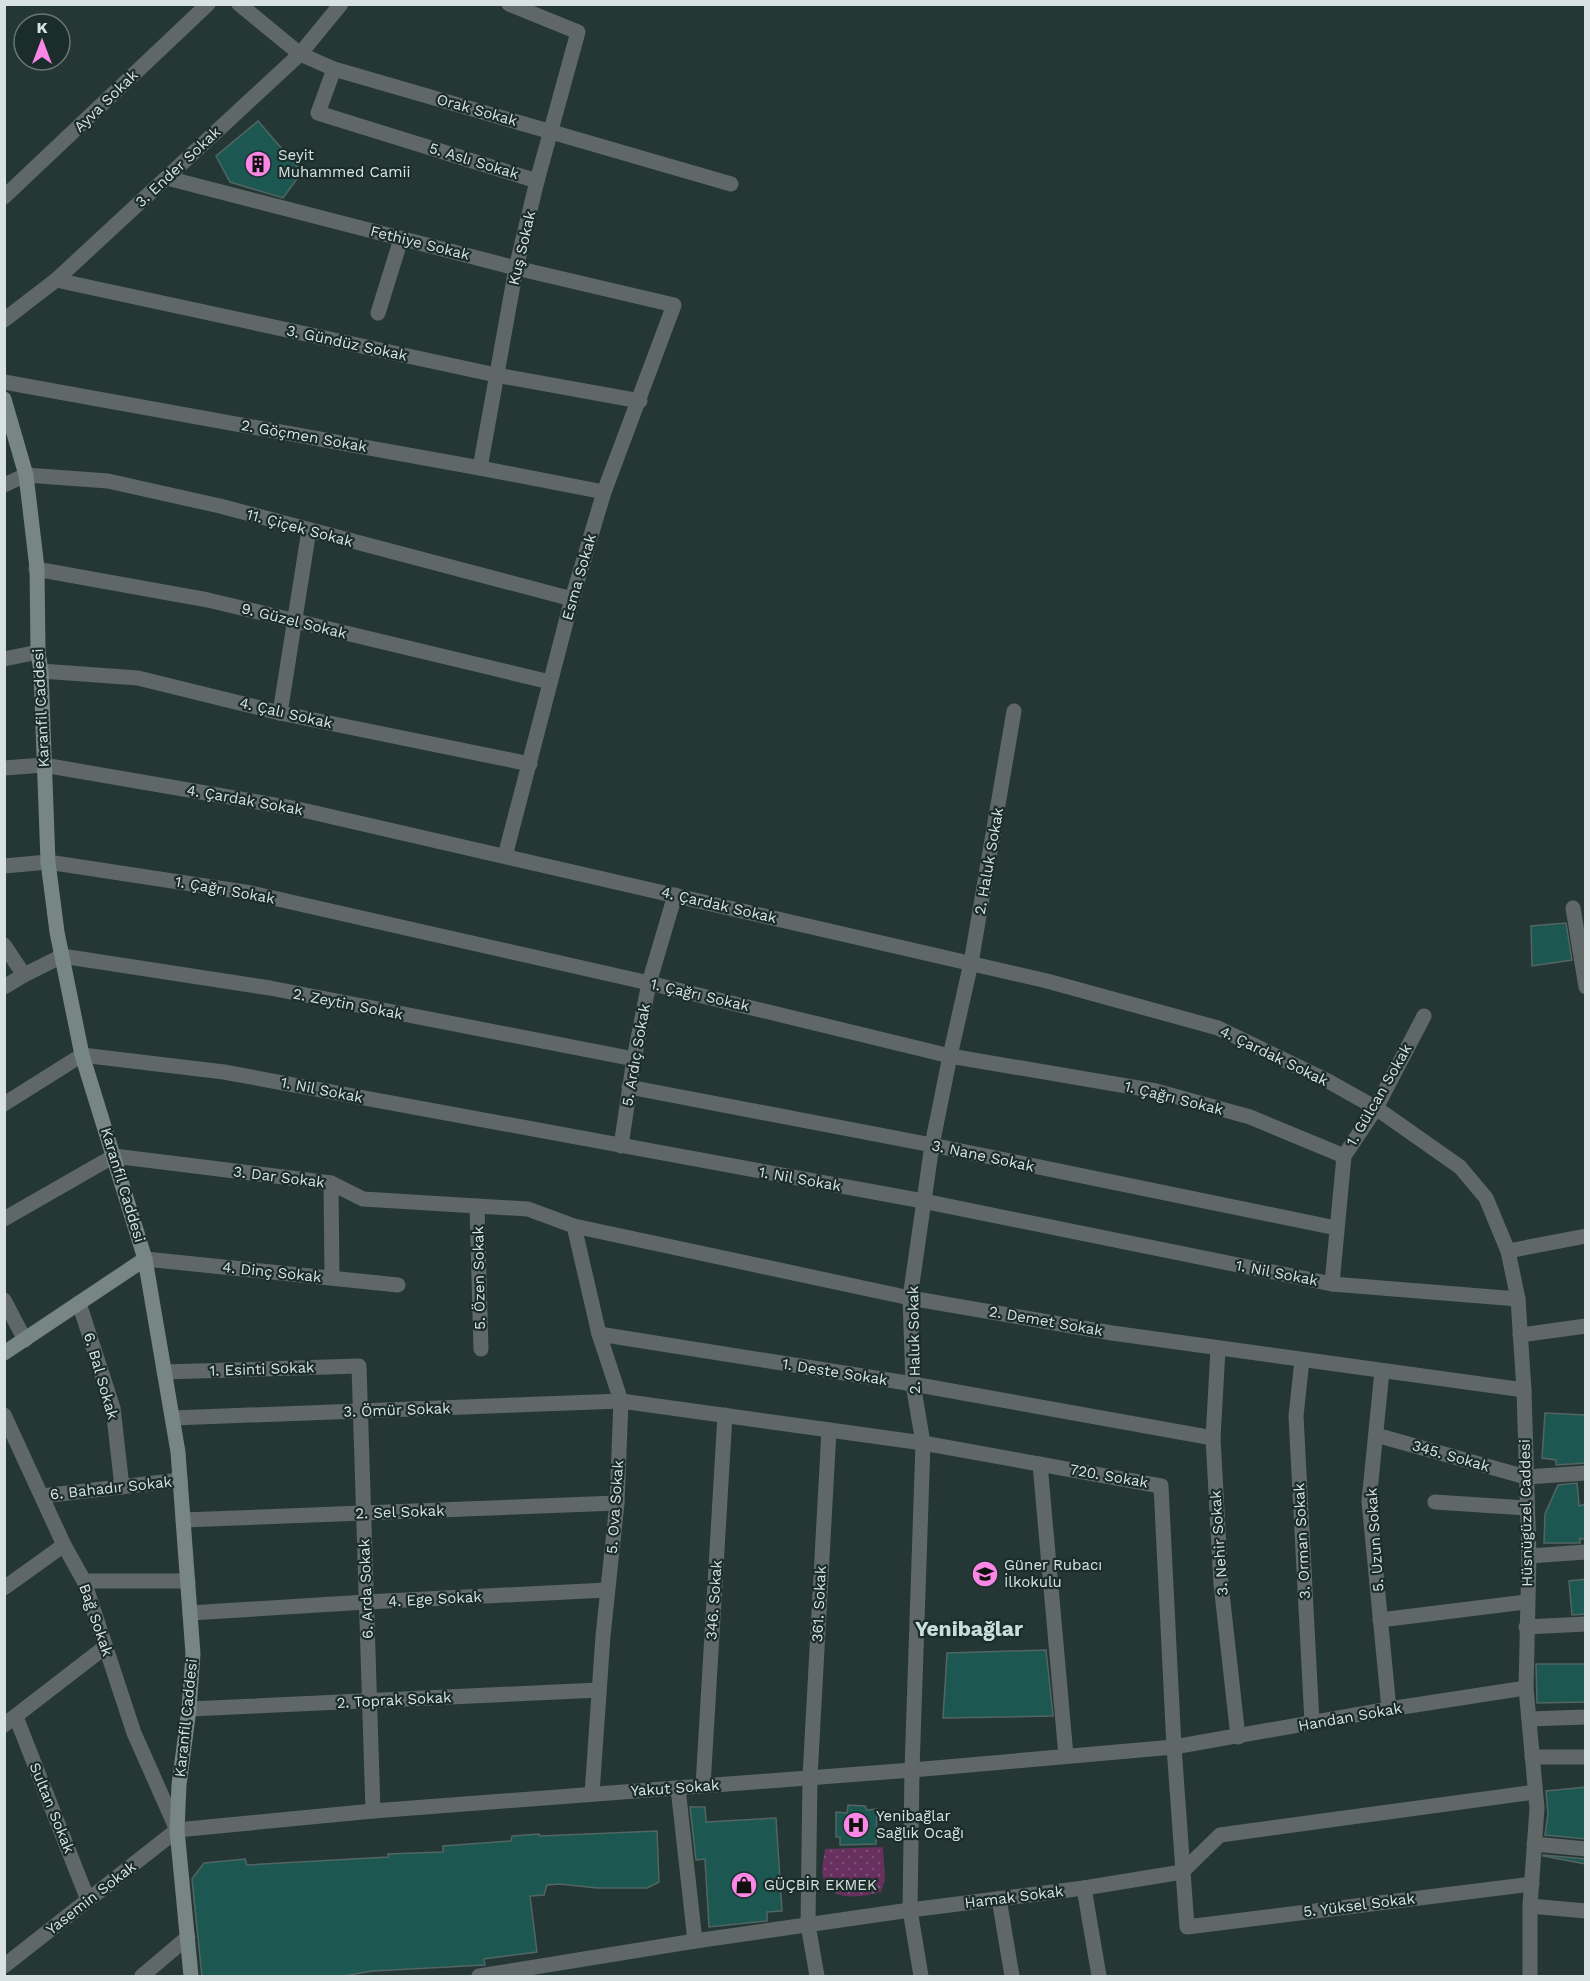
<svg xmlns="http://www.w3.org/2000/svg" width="1590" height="1981" viewBox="0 0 1590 1981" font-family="'Work Sans',sans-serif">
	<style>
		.park { fill: url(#park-dots) }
		.building { fill: #1c5851; stroke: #526562; stroke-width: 1.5 }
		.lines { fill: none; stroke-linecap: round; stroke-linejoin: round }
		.street { stroke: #5f6866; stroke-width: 15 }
		.secondary { stroke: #778583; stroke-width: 15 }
		.labels { text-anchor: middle; stroke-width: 4.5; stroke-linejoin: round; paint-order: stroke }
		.street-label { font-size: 15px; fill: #d8e3e1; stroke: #1b2d2b }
		.poi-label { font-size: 15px; fill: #d8e3e1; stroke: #1b2d2b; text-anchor: start }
		.district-label { font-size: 21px; font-weight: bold; fill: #c9dfdc; stroke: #1b2d2b }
	</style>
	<defs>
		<pattern id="park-dots" width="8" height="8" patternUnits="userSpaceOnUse" patternTransform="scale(1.5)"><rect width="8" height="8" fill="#67305e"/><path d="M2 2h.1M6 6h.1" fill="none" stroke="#7c4e75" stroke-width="1.8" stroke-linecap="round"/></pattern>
	</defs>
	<rect width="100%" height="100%" fill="#253735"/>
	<!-- park -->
	<path class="park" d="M883 1847 885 1879 881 1892C861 1897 830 1903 823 1877 821 1869 824 1857 825 1849Z"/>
	<!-- building -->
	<g class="building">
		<polygon points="258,121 302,172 283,198 230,182 216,156"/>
		<polygon points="1566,923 1572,960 1532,966 1531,926"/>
		<polygon points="1545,1413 1586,1415 1586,1463 1556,1465 1556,1460 1542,1458"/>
		<polygon points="1577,1483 1579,1506 1586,1504 1586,1540 1580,1538 1580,1543 1544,1543 1545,1514 1558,1485"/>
		<polygon points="1586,1579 1586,1614 1572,1615 1569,1581"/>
		<polygon points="1046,1650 1053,1716 943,1718 947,1653"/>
		<polygon points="1536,1664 1586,1664 1586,1702 1537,1703"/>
		<polygon points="1586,1787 1586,1839 1545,1835 1548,1814 1546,1791"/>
		<polygon points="848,1805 865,1806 867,1810 877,1809 876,1844 840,1845 840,1837 836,1837 836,1812 847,1813"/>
		<polygon points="690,1807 705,1807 706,1822 776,1818 782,1911 767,1912 767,1921 709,1927 705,1859 696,1860"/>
		<polygon points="657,1831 659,1882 647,1888 597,1888 560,1884 547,1885 544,1895 530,1896 537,1952 484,1959 485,1965 373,1971 337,1977 202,1977 192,1879 204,1863 245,1859 247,1865 388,1857 388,1854 443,1852 443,1846 511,1841 512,1836 539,1834 540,1836"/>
		<polygon points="1543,1855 1586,1859 1586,1864 1543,1856"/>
	</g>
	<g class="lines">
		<!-- street -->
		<g class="street">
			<polyline points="239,4 300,54 334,69 731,184"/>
			<polyline points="334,69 318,113 537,181"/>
			<polyline points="167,178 516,268 674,305 604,492 572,599 505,856"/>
			<polyline points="4,197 208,4"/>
			<polyline points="56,280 496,375 640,401"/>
			<polyline points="378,313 401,239"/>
			<polyline points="4,320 56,280 300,54 341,4"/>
			<polyline points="4,382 480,468 604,492"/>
			<polyline points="480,468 516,268 537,181 578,32 509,4"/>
			<polyline points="4,485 26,475 108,481 220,506 572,599"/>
			<polyline points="36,569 208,600 550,682"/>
			<polyline points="4,659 38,652"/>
			<polyline points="41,671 138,678 280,713 530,764"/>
			<polyline points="280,713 309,530"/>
			<polyline points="4,768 44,765 298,809 1047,981 1218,1028 1328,1081 1376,1108 1460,1167 1486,1198 1508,1251 1518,1299 1524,1390 1529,1556 1526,1688 1537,1808 1530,1906 1530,1976"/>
			<polyline points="4,866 48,862 251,893 649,983 950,1056 1156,1091 1250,1117 1344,1156"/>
			<polyline points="1573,908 1586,987"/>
			<polyline points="4,945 24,975"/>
			<polyline points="4,987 24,975 62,956 270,988 634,1059"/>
			<polyline points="629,1087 932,1145 1336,1228"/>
			<polyline points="4,1104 82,1055 224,1072 923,1201 1332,1284 1518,1299"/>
			<polyline points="621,1146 634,1059 649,983 675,895"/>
			<polyline points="331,1183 332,1278"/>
			<polyline points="477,1206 481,1349"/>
			<polyline points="4,1219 114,1156 331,1183 363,1199 528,1209 574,1226 910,1298 1112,1333 1524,1390"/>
			<polyline points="574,1226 599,1334 621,1401 617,1503 603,1636 592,1794"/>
			<polyline points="1508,1251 1586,1236"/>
			<polyline points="145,1259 398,1285"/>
			<polyline points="1332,1284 1344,1156 1376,1108 1424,1016"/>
			<polyline points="4,1300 25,1340"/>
			<polyline points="79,1303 113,1408 122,1487"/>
			<polyline points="599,1334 913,1384 1213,1438"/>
			<polyline points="1520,1335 1586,1326"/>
			<polyline points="1218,1349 1213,1438 1221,1584 1238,1737"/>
			<polyline points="1302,1360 1296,1416 1312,1723"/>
			<polyline points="1382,1371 1369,1501 1389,1709"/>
			<polyline points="164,1372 359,1366 373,1811"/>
			<polyline points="4,1415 64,1545 84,1581 134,1733 177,1830"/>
			<polyline points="173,1418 621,1401 923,1443 1161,1486 1174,1747 1187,1927 1532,1884"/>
			<polyline points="1376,1435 1526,1477 1586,1473"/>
			<polyline points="1040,1464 1066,1756"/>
			<polyline points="42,1496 180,1480"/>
			<polyline points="1435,1502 1527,1508"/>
			<polyline points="183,1520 617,1503"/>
			<polyline points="1529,1556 1586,1552"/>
			<polyline points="84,1581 188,1581"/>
			<polyline points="4,1588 64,1545"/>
			<polyline points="190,1613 366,1602 607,1590"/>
			<polyline points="1380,1620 1526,1602"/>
			<polyline points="1526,1627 1586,1624"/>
			<polyline points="189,1709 599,1690"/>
			<polyline points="16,1717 88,1900"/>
			<polyline points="1529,1719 1586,1717"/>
			<polyline points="4,1725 105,1647"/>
			<polyline points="1532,1757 1586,1757"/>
			<polyline points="703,1786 725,1415"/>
			<polyline points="678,1788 695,1941"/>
			<polyline points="177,1830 373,1811 912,1770 1174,1747 1389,1709 1526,1688"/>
			<polyline points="1534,1844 1586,1849"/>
			<polyline points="1084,1888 1099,1976"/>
			<polyline points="999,1899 1012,1976"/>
			<polyline points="1530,1906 1586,1911"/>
			<polyline points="4,1966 177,1830"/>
			<polyline points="142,1976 188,1937"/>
			<polyline points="479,1976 695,1941 910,1910 1084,1888 1182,1872 1220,1835 1535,1792"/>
			<polyline points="817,1976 808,1925 810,1777 829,1430"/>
			<polyline points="921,1976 910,1910 912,1770 923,1443 913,1384 910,1298 932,1145 950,1056 971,963 1014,711"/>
		</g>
		<!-- secondary -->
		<g class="secondary">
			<polyline points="4,399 26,475 37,568 38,652 41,671 48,862 57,932 82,1055 145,1259 178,1452 193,1654 189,1709 179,1785 177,1830 191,1976"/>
			<polyline points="4,1353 145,1259"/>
		</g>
	</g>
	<!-- icons -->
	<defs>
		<symbol id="building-disc" viewBox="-11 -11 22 22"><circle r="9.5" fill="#fa87e6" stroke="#1b2d2b"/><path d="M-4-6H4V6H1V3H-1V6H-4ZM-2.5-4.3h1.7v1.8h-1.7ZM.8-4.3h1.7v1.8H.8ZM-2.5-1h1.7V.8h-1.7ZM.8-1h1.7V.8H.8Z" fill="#111"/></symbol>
		<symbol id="school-disc" viewBox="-11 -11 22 22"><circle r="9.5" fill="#fa87e6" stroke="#1b2d2b"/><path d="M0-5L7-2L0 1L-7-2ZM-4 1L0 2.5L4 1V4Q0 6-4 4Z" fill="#111"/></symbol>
		<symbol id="hospital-disc" viewBox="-11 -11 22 22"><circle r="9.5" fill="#fa87e6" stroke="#1b2d2b"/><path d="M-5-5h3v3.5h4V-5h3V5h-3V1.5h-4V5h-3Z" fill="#111"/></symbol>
		<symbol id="shop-disc" viewBox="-11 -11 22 22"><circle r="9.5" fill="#fa87e6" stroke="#1b2d2b"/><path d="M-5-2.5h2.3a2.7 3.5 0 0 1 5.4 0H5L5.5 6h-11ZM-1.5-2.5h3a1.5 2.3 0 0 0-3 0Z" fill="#111"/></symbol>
	</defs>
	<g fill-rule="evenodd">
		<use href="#building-disc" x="243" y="149" width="30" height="30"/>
		<use href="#school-disc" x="970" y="1559" width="30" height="30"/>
		<use href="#hospital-disc" x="841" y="1810" width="30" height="30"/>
		<use href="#shop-disc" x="729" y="1870" width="30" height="30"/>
	</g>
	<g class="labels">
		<!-- street labels -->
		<g class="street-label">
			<text transform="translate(106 101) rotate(-44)" y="5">Ayva Sokak</text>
			<text transform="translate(477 110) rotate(16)" y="5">Orak Sokak</text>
			<text transform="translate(474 161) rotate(17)" y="5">5. Aslı Sokak</text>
			<text transform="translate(178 167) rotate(-43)" y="5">3. Ender Sokak</text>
			<text transform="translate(420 243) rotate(14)" y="5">Fethiye Sokak</text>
			<text transform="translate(522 248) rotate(-77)" y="5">Kuş Sokak</text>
			<text transform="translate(347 343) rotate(12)" y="5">3. Gündüz Sokak</text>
			<text transform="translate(304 436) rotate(10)" y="5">2. Göçmen Sokak</text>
			<text transform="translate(300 528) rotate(15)" y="5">11. Çiçek Sokak</text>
			<text transform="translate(579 577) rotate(-74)" y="5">Esma Sokak</text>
			<text transform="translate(294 621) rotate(14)" y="5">9. Güzel Sokak</text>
			<text transform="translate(41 708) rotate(-93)" y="5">Karanfil Caddesi</text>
			<text transform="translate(286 713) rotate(13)" y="5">4. Çalı Sokak</text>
			<text transform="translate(245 800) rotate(10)" y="5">4. Çardak Sokak</text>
			<text transform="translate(989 861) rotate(-80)" y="5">2. Haluk Sokak</text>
			<text transform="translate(225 890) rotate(10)" y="5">1. Çağrı Sokak</text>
			<text transform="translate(719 905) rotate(13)" y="5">4. Çardak Sokak</text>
			<text transform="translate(700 995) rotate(13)" y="5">1. Çağrı Sokak</text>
			<text transform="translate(348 1004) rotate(11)" y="5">2. Zeytin Sokak</text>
			<text transform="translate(636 1055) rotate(-80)" y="5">5. Ardıç Sokak</text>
			<text transform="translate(1274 1056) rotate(26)" y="5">4. Çardak Sokak</text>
			<text transform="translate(322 1090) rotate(11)" y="5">1. Nil Sokak</text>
			<text transform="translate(1379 1095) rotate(-60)" y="5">1. Gülcan Sokak</text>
			<text transform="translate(1174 1098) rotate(14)" y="5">1. Çağrı Sokak</text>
			<text transform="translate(983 1156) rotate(12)" y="5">3. Nane Sokak</text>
			<text transform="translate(279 1177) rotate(7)" y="5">3. Dar Sokak</text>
			<text transform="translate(800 1179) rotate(10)" y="5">1. Nil Sokak</text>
			<text transform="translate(123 1185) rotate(73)" y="5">Karanfil Caddesi</text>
			<text transform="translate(272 1272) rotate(6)" y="5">4. Dinç Sokak</text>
			<text transform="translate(1277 1273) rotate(11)" y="5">1. Nil Sokak</text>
			<text transform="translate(479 1278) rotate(-91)" y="5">5. Özen Sokak</text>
			<text transform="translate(1046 1321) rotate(10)" y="5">2. Demet Sokak</text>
			<text transform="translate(914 1340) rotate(-91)" y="5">2. Haluk Sokak</text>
			<text transform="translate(262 1369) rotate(-2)" y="5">1. Esinti Sokak</text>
			<text transform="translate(835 1372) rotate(9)" y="5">1. Deste Sokak</text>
			<text transform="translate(101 1376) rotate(74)" y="5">6. Bal Sokak</text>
			<text transform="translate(397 1410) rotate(-2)" y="5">3. Ömür Sokak</text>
			<text transform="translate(1451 1456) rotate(16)" y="5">345. Sokak</text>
			<text transform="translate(1109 1476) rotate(10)" y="5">720. Sokak</text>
			<text transform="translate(111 1488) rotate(-6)" y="5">6. Bahadır Sokak</text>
			<text transform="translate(615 1507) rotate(-86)" y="5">5. Ova Sokak</text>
			<text transform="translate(400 1512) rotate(-2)" y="5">2. Sel Sokak</text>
			<text transform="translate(1526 1513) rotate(-91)" y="5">Hüsnügüzel Caddesi</text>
			<text transform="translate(1375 1540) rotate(-94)" y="5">5. Uzun Sokak</text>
			<text transform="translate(1302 1541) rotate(-93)" y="5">3. Orman Sokak</text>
			<text transform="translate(1219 1543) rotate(-94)" y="5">3. Nehir Sokak</text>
			<text transform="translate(366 1589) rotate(-92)" y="5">6. Arda Sokak</text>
			<text transform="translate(435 1599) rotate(-3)" y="5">4. Ege Sokak</text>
			<text transform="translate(714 1600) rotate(-86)" y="5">346. Sokak</text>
			<text transform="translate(819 1604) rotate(-87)" y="5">361. Sokak</text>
			<text transform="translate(96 1620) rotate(71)" y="5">Bağ Sokak</text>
			<text transform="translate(394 1700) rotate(-3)" y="5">2. Toprak Sokak</text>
			<text transform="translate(1350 1717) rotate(-10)" y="5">Handan Sokak</text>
			<text transform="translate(186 1718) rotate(-84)" y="5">Karanfil Caddesi</text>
			<text transform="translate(675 1788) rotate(-4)" y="5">Yakut Sokak</text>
			<text transform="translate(52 1808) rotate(68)" y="5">Sultan Sokak</text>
			<text transform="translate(1014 1897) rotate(-7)" y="5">Hamak Sokak</text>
			<text transform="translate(91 1898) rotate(-38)" y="5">Yasemin Sokak</text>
			<text transform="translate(1359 1905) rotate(-7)" y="5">5. Yüksel Sokak</text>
		</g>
		<!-- poi labels -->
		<g class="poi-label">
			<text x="278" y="160">Seyit<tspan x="278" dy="17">Muhammed Camii</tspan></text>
			<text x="1004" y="1570">Güner Rubacı<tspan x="1004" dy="17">İlkokulu</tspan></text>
			<text x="876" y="1821">Yenibağlar<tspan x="876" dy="17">Sağlık Ocağı</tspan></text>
			<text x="764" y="1890">GÜÇBİR EKMEK</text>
		</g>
		<!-- district labels -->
		<g class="district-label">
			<text x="969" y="1636">Yenibağlar</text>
		</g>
	</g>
	<!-- border -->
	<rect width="1590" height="1981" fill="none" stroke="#d8e3e1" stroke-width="12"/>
	<!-- north arrow -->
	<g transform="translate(42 42)"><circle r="28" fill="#1b2d2b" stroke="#677674" stroke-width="1.5"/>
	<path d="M0-4.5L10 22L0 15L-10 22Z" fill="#fa87e6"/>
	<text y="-9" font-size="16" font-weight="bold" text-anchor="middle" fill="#d8e3e1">K</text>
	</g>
</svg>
